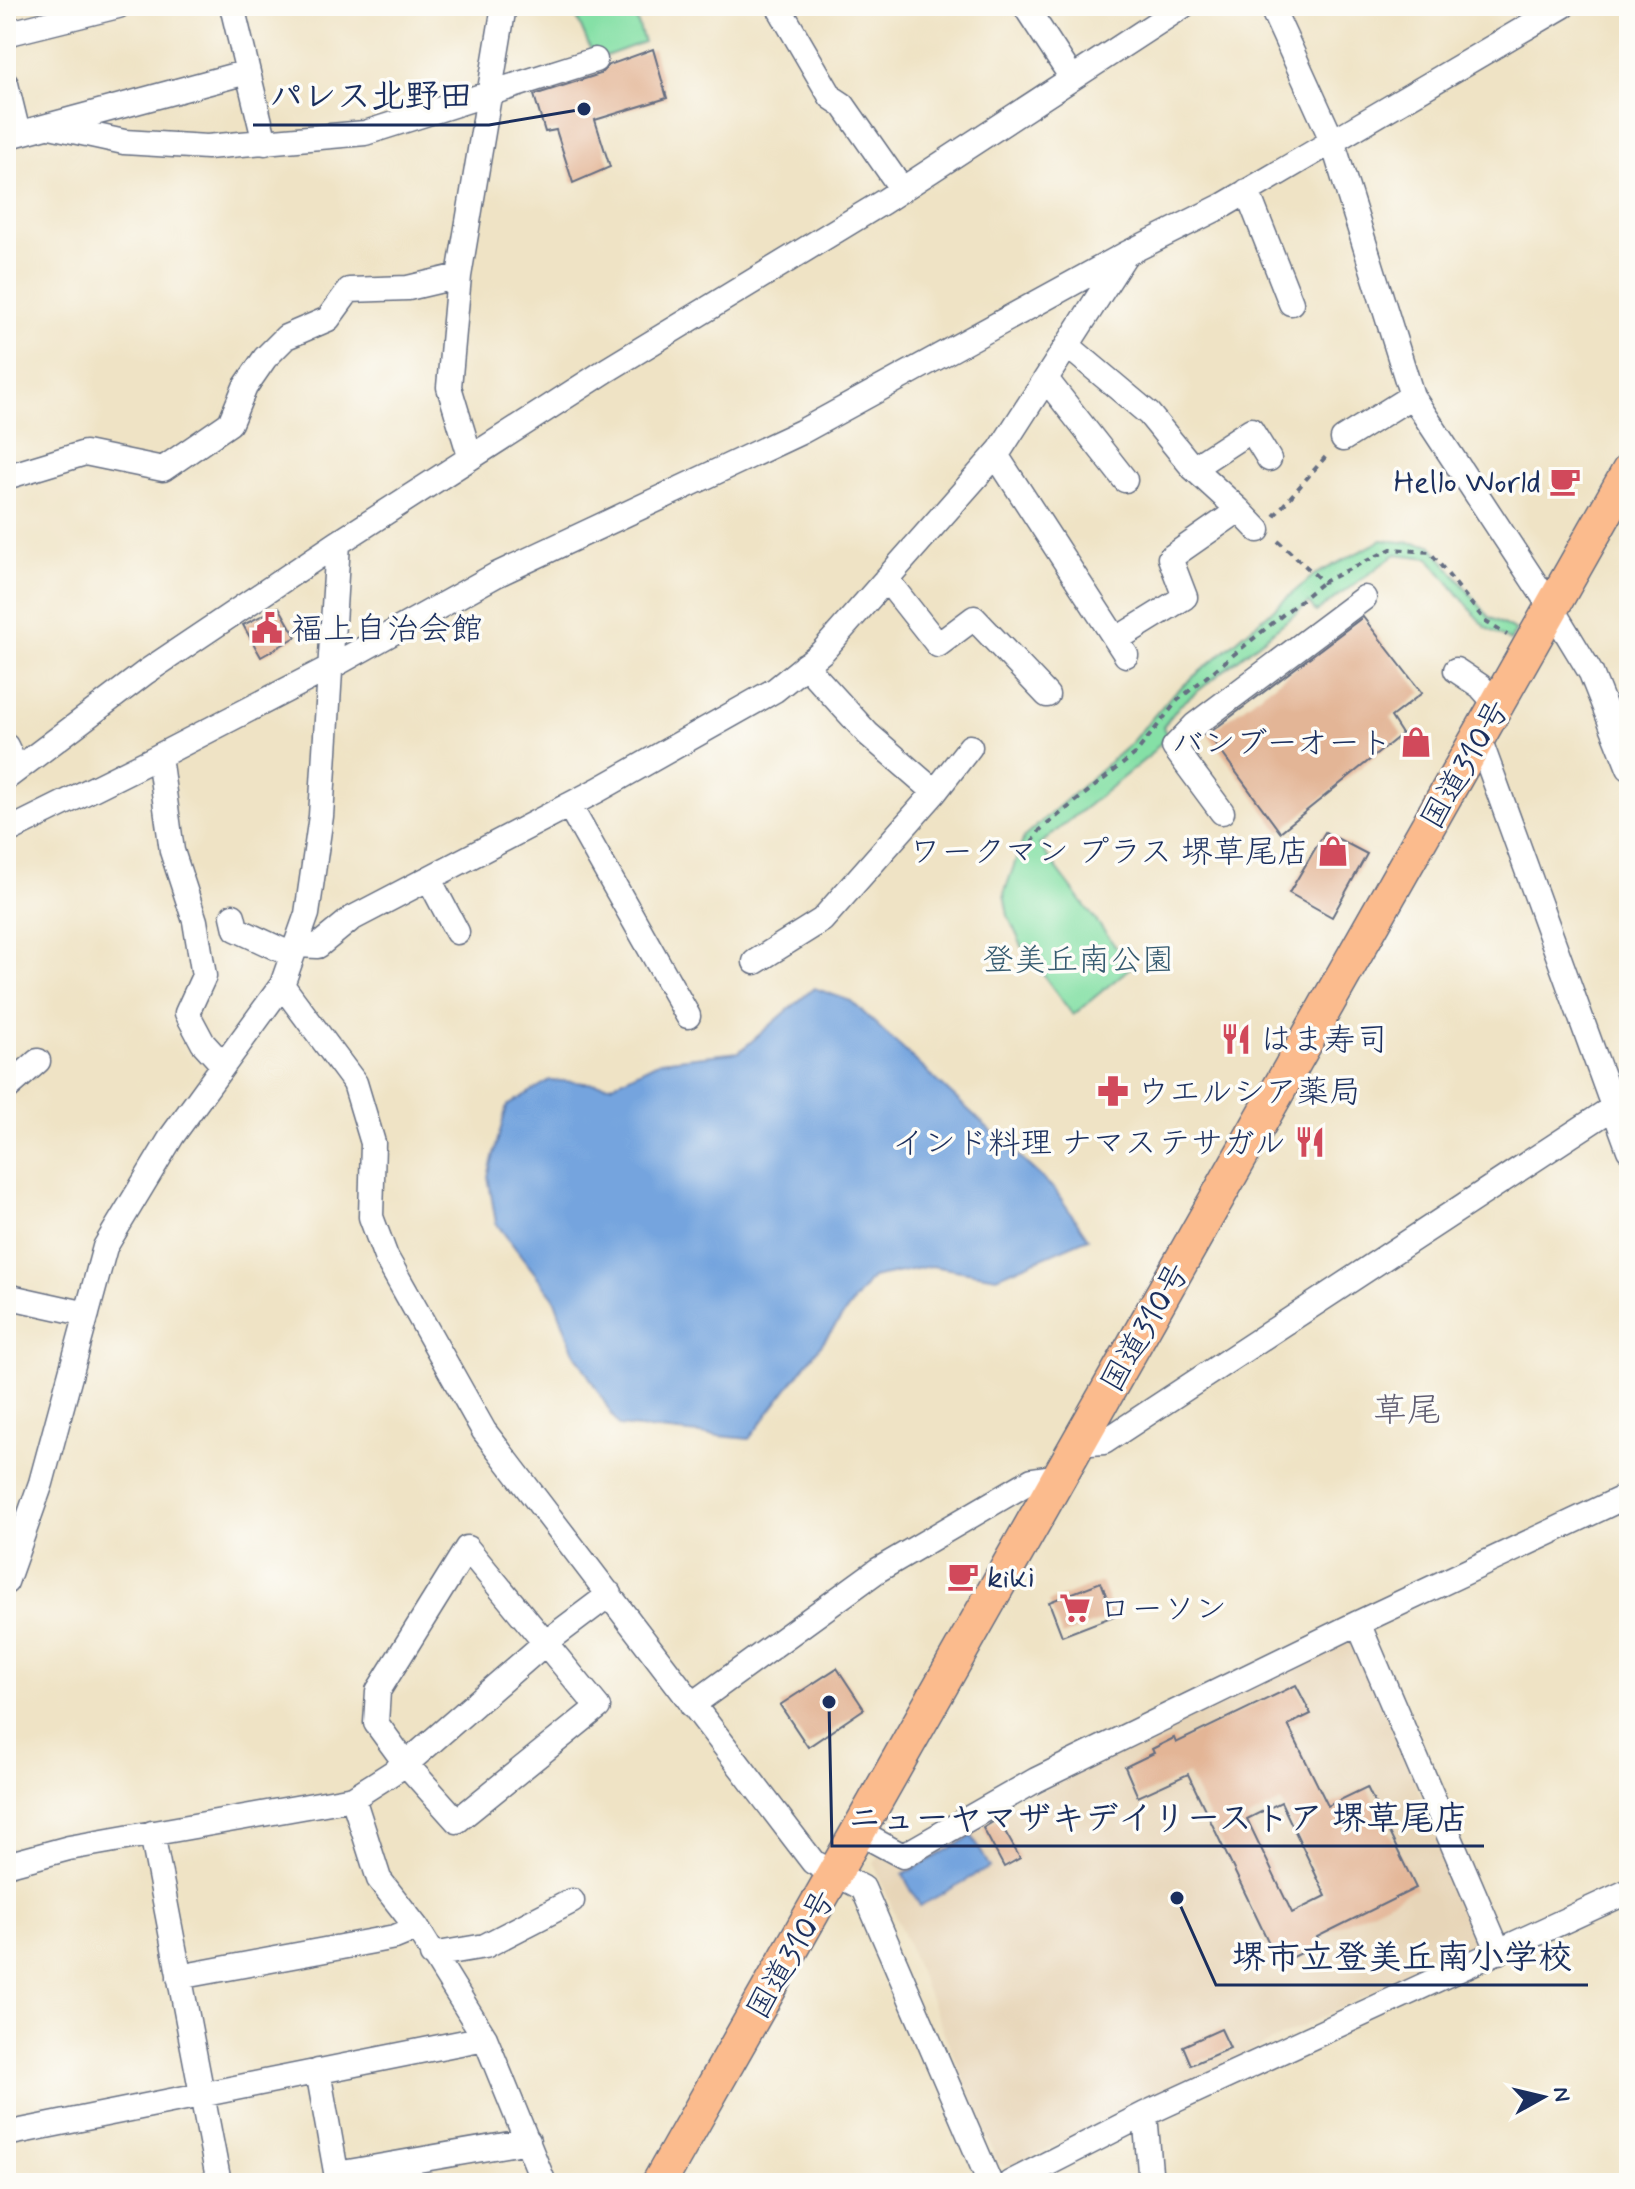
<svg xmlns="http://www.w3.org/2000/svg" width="1635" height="2189" font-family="Mynerve,'Klee One',sans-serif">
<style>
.built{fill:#e7d5b8}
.green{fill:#85e0a6;stroke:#508882;stroke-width:2}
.water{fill:#74a4de;stroke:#486a9e;stroke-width:2}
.building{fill:#e3b596;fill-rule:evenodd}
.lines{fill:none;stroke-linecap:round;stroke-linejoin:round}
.minor-casing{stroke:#656e82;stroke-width:27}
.highway-casing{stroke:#656e82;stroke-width:37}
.path{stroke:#656e82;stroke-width:4;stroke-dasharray:6 6;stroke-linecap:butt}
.minor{stroke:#fff;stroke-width:24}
.highway{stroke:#fbbb8d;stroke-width:34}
.labels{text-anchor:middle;stroke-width:7;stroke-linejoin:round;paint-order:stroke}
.poi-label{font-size:32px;fill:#1b2f5e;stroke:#fdfcf7;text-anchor:start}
.street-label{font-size:32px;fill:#1b2f5e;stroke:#fdfcf7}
.park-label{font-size:32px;fill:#365b70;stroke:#fdfcf7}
.neighbourhood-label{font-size:34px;fill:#615e72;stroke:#fdfcf7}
.leader{fill:none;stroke:#1b2f5e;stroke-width:3}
.callout-dot{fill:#1b2f5e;stroke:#fdfcf7;stroke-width:3}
.callout-label{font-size:34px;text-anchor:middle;font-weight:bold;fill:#1b2f5e;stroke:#fdfcf7;stroke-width:7;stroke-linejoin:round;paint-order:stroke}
</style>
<rect width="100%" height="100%" fill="#fdfcf7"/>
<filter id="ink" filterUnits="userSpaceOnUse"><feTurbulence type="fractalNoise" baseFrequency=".0125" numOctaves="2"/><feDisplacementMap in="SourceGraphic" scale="16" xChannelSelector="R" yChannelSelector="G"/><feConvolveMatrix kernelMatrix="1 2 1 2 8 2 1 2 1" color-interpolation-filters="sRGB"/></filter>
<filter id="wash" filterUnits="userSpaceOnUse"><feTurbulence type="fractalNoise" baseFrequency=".006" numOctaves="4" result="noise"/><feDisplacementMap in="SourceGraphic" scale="32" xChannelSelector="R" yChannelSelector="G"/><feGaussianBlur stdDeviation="1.8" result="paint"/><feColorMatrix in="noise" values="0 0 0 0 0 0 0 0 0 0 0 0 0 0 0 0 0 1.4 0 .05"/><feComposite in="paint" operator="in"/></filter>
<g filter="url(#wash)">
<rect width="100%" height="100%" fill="#efe3c5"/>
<path class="built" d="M1347,1641L1358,1648L1479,1931L1476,1943L1010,2167L998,2163L874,1864L881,1852L902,1864L1106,1757Z"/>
<path class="green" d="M572,6H632L644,42L595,60Z
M1382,540L1431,545L1489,617L1516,631L1510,641L1485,627L1429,558L1396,554L1316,612L1309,603L1179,706L1163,727L1167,736L1148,757L1039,845L1131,967L1073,1015L1022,946L1008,916L1004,894L1024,837L1129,745L1171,696L1314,575Z"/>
<path class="water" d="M814,988L851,1001L1055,1190L1088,1238L997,1277L931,1266L872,1278L749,1439L619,1426L573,1350L554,1298L496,1223L488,1176L507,1106L550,1080L611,1085L660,1061L739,1052Z
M972,1836L990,1867L920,1906L903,1875Z"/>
<g id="blocks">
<path class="building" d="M653,49L667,98L595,120L610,167L573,183L556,130L545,132L534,95L600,74L609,65Z
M279,607L296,637L261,657L243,625Z
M1363,617L1422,693L1391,717L1402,734L1280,832L1208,734Z
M1325,832L1367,854L1332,917L1289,893Z
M1101,1582L1114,1616L1062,1636L1049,1602Z
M837,1668L864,1709L808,1747L780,1705Z
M1296,1685L1311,1714L1288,1725L1328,1806L1367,1787L1416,1888L1317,1937L1320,1944L1279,1964L1188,1774L1138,1797L1125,1767L1154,1753L1152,1749L1174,1738L1176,1743ZM1281,1802L1326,1896L1292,1913L1247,1819Z
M998,1819L1020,1858L1004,1867L983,1828Z
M1221,2029L1230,2048L1191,2065L1183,2046Z"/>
</g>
</g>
<g filter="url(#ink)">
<use href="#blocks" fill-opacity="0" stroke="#656e82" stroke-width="2"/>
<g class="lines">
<defs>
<path id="minor" d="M232,6L265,143
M778,6L831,97L843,105L901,188
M1025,6L1072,78
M1271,6L1332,140L1412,396L1552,609L1591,673L1629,768
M6,34L118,6
M6,84L18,133
M50,126L124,142L207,147L365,133L595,60
M6,137L247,72
M1247,191L1291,303
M1068,346L1149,414L1193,468L1239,510L1170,558L1185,597L1117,639
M1046,379L1125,480
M1343,439L1412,396
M996,455L1126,655
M470,456L449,387L459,276L504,6
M1193,468L1251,430L1269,459
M6,477L85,453L163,469L230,423L245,387L265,358L286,337L328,319L349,290L408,288L459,276
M1239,510L1258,530
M886,579L938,645L974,618L1047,695
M805,665L868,734L935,792
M1456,670L1480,686L1497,705
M1479,738L1629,1150
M6,746L17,769
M6,778L146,672L338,543L607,370L883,202L1183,6
M569,805L688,1016
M1222,812L1174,747L1195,725L1364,598
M6,832L159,756
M430,881L457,932
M233,916L236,929L292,955
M296,945L318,946L351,919L598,790L775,690L822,652L1000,450L1124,257
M755,962L822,920L935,792L970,747
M282,985L355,1083L373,1143L371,1217L386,1257L484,1431L813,1862L863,1888L990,2183
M223,1065L203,1043L187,1013L204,976L195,921L172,851L159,756L329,668L496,575L801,432L1126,254L1224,205L1563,6
M6,1089L38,1061
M6,1296L87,1314
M1077,1444L1104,1442L1629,1097
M467,1548L598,1707L457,1821L406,1764L376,1723L378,1691Z
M6,1582L41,1483L105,1247L172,1136L282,985L307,914L321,816L338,543
M1358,1623L1629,1495
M692,1705L878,1570L1032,1480L1059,1476
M353,1798L379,1879L417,1928L485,2038L544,2183
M152,1833L219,2183
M860,1833L903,1856L1036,1780L1358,1623L1499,1952
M6,1865L69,1848L353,1798L406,1764L545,1643L610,1594
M432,1955L485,1946L572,1901
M179,1977L395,1937L417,1928
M318,2071L338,2183
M1145,2114L1151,2183
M6,2134L485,2038
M337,2174L528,2141
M1010,2183L1145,2114L1629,1891"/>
<path id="highway" d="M659,2183L1629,471"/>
</defs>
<use href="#minor" class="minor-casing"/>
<use href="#highway" class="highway-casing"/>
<path class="path" d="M1274,516L1328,454
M1278,541L1323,582L1391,549L1430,552L1486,622L1507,635
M1032,843L1040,830L1135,754L1178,700L1323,582"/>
<use href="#minor" class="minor"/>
<use href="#highway" class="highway"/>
</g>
</g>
<defs>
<symbol id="cafe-bare" viewBox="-9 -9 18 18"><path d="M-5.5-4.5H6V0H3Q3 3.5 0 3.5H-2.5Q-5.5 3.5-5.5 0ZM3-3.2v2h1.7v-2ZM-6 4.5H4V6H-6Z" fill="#d1495b" stroke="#fdfcf7" stroke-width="2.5" paint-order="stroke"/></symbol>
<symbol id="civic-bare" viewBox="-9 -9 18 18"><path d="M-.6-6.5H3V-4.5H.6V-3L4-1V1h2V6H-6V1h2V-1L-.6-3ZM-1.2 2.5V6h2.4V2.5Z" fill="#d1495b" stroke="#fdfcf7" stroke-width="2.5" paint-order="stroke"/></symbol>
<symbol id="shop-bare" viewBox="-9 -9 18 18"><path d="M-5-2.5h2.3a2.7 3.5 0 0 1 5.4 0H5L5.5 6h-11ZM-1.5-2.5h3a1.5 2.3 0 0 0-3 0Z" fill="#d1495b" stroke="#fdfcf7" stroke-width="2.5" paint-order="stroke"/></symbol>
<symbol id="restaurant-bare" viewBox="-9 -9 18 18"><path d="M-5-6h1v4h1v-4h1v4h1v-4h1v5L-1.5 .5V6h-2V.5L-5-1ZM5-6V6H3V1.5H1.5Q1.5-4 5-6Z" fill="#d1495b" stroke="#fdfcf7" stroke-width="2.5" paint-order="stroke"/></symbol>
<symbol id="pharmacy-bare" viewBox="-9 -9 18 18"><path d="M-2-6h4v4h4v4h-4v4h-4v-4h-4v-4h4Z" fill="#d1495b" stroke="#fdfcf7" stroke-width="2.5" paint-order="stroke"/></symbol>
<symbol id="supermarket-bare" viewBox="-9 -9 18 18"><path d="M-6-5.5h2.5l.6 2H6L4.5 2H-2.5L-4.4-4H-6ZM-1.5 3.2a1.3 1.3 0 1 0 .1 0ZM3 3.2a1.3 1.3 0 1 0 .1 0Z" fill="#d1495b" stroke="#fdfcf7" stroke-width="2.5" paint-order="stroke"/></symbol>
</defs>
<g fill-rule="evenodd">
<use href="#cafe-bare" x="1543" y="459" width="44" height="44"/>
<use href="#civic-bare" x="245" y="606" width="44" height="44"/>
<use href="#shop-bare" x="1394" y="720" width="44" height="44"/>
<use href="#shop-bare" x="1311" y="829" width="44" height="44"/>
<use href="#restaurant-bare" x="1214" y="1017" width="44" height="44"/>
<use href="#pharmacy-bare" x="1091" y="1069" width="44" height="44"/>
<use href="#restaurant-bare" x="1288" y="1120" width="44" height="44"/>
<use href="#cafe-bare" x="941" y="1554" width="44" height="44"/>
<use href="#supermarket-bare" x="1053" y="1586" width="44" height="44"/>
</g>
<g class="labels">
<g class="poi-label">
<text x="1541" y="492" text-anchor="end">Hello World</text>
<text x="291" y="639">福上自治会館</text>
<text x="1392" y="753" text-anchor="end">バンブーオート</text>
<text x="1309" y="862" text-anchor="end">ワークマン プラス 堺草尾店</text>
<text x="1260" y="1050">はま寿司</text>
<text x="1137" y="1102">ウエルシア薬局</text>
<text x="1286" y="1153" text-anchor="end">インド料理 ナマステサガル</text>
<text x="987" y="1587">kiki</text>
<text x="1099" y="1619">ローソン</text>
</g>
<g class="street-label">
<text transform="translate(1464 764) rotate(-60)" y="11">国道310号</text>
<text transform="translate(1144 1327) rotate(-60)" y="11">国道310号</text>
<text transform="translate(790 1954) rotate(-60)" y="11">国道310号</text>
</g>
<g class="park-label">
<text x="1078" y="970">登美丘南公園</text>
</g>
<g class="neighbourhood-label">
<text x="1407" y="1421">草尾</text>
</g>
</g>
<path class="leader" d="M584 109L489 125H253M829 1702L832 1846H1484M1177 1898L1216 1985H1588"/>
<g class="callout-dot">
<circle cx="584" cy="109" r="8"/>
<circle cx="829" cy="1702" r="8"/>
<circle cx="1177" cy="1898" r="8"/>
</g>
<g class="callout-label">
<text x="371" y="107">パレス北野田</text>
<text x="1158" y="1829">ニューヤマザキデイリーストア 堺草尾店</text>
<text x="1402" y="1968">堺市立登美丘南小学校</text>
</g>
<rect width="1635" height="2189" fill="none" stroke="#fdfcf7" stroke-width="32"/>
<g transform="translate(1543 2097) rotate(82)" stroke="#fdfcf7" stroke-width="6" paint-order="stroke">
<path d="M0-6L14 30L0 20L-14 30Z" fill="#1b2f5e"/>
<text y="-12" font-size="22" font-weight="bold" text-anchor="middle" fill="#1b2f5e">N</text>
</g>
</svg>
